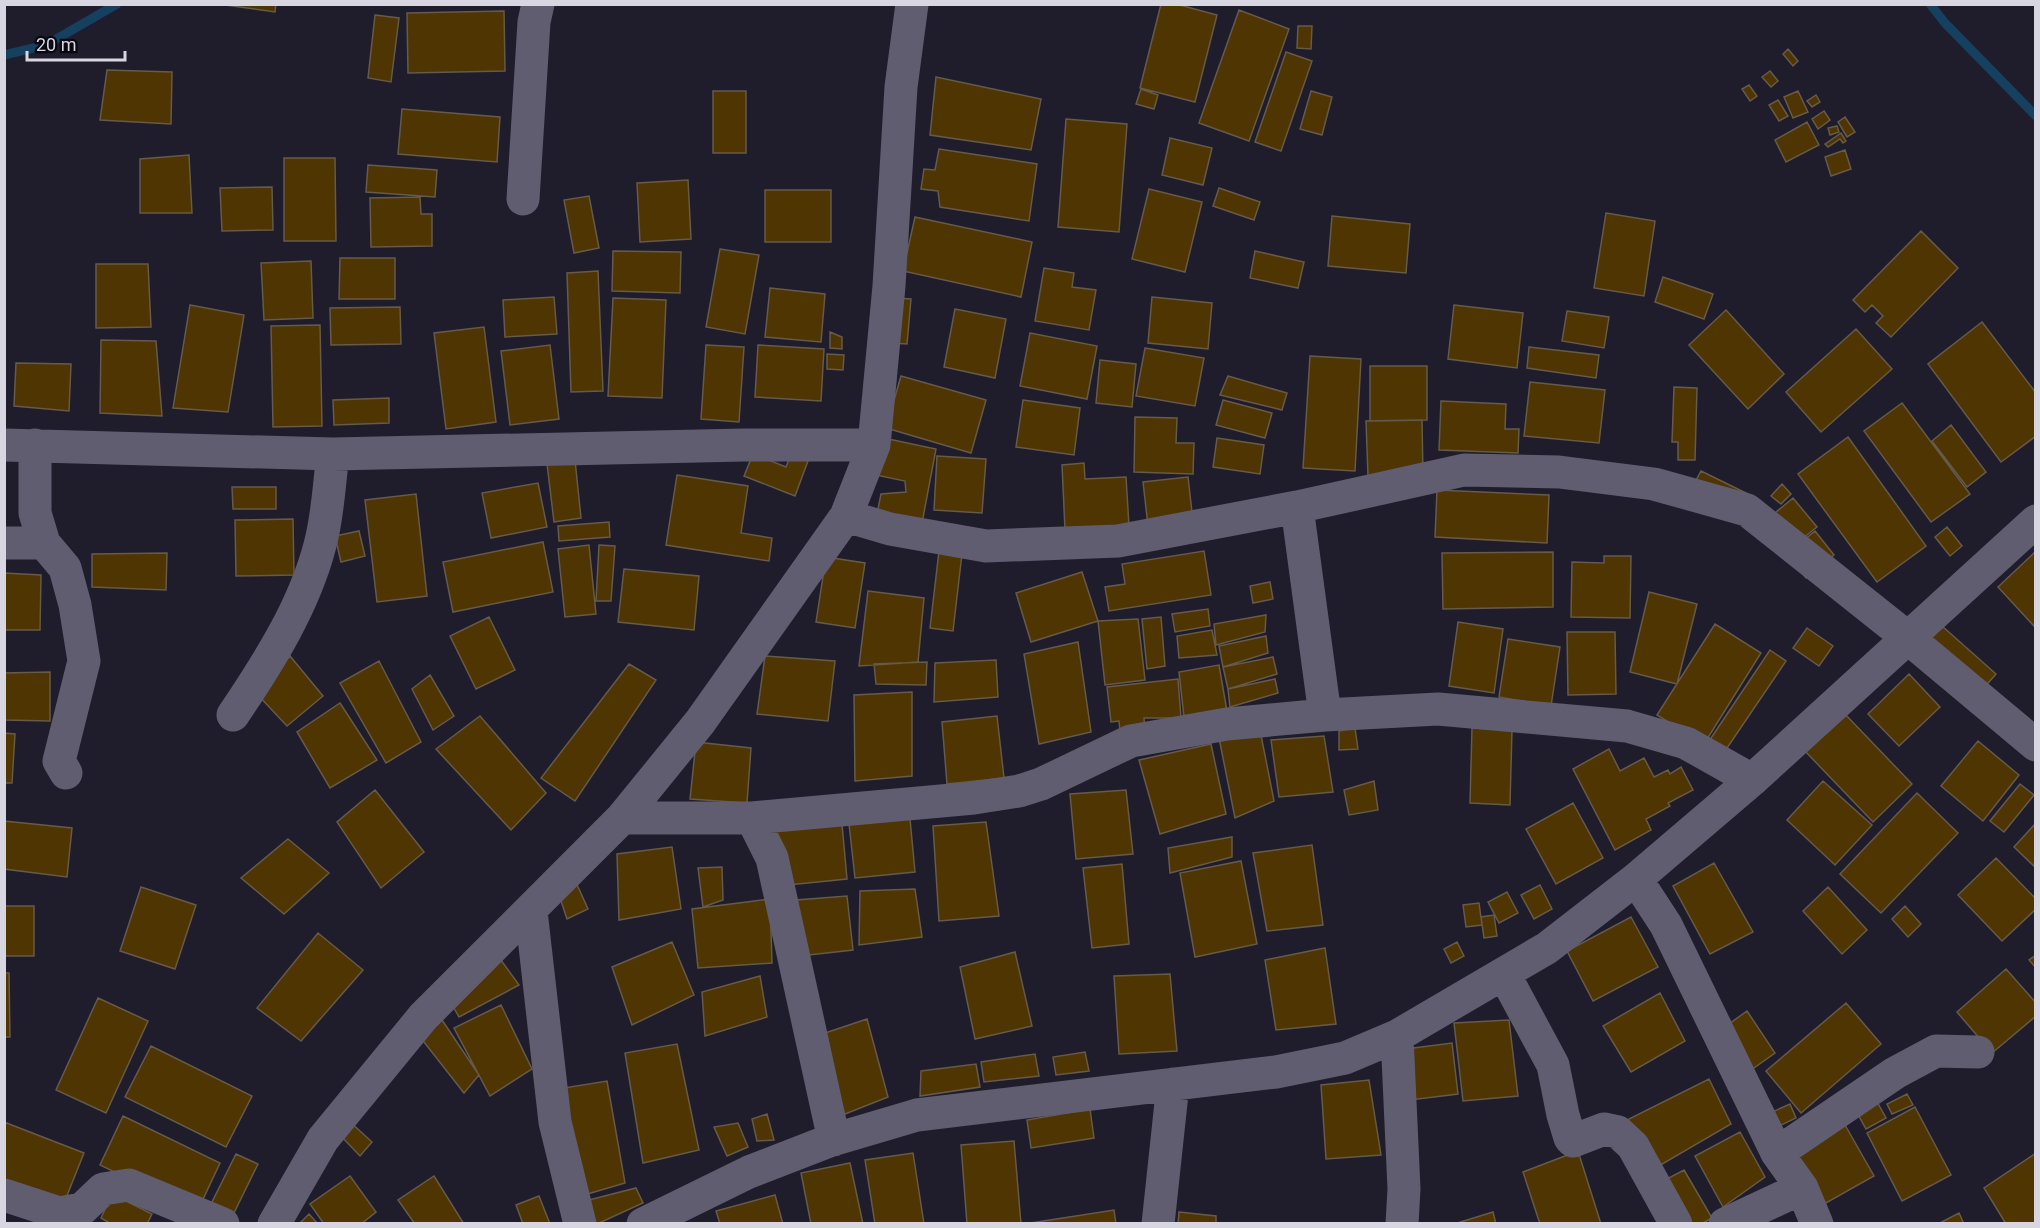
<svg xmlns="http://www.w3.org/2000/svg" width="2040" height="1228" font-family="Roboto,sans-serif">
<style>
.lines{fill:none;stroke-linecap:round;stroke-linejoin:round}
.stream{stroke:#154060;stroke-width:9}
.building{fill:#4f3501;stroke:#665a49;stroke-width:1.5}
.minor{stroke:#605d70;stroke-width:33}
</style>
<rect width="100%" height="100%" fill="#1f1c2c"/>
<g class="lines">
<path class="stream" d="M1930,4L1945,23L2036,116
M4,55L46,45L117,4"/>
</g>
<path class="building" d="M218,4H276L275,12Z
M1161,4H1176L1217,15L1195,102L1140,88Z
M1239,10L1289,29L1249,141L1199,123Z
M504,11L505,71L408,73L407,13Z
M375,15L399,18L391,82L368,78Z
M1298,26H1312L1311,49L1297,48Z
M1788,49L1798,61L1793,66L1783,54Z
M1286,52L1312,61L1281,151L1255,142Z
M107,70L172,72L171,124L100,120Z
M1770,71L1778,81L1771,87L1762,77Z
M936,77L1041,99L1031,150L930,135Z
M1749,85L1757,96L1750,101L1742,89Z
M1141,89L1158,95L1154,109L1136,104Z
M713,91H746V153H713Z
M1311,91L1332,97L1322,135L1300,129Z
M1798,91L1808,112L1793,118L1784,97Z
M1816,95L1820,102L1812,107L1807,101Z
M1778,100L1788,116L1779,121L1769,105Z
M402,109L500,117L497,162L398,154Z
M1824,111L1830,120L1818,129L1812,119Z
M1845,117L1855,132L1847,137L1838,122Z
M1066,119L1127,124L1119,232L1058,227Z
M1807,122L1819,145L1786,162L1775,140Z
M1837,126L1839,132L1830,135L1828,128Z
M1841,133L1846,141L1843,143L1840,139L1828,147L1825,144Z
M1170,138L1212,148L1203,185L1162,175Z
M939,149L1037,164L1029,221L940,207L938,191L921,189L924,169L935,170Z
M1845,150L1851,169L1831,176L1825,157Z
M189,155L192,213H140V159Z
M284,158H335L336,241H284Z
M368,165L437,170L435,197L366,192Z
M688,180L691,239L640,242L637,183Z
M272,187L273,230L222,231L220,188Z
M1219,188L1260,202L1254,220L1213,206Z
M1149,189L1202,202L1185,272L1132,259Z
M765,190H831V242H765Z
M589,196L599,248L574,253L564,200Z
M420,197L421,214H432V246L371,247L370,198Z
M1606,213L1655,221L1644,296L1594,288Z
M1332,216L1410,224L1406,273L1328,266Z
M915,217L1032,242L1021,297L903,271Z
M1921,231L1958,268L1891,337L1876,323L1883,316L1872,305L1865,312L1853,300Z
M720,249L759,255L745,334L706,327Z
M613,251L681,252L680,293L612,291Z
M1255,251L1304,262L1298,288L1250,278Z
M340,258H395V299H339Z
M311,261L313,318L264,320L261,263Z
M96,264H148L151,327L96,328Z
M1044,268L1074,273L1072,287L1096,290L1089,330L1035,321Z
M598,271L603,391L571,392L567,273Z
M1663,277L1713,294L1704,319L1655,302Z
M770,288L825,294L821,342L765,337Z
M554,297L557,334L505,337L503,300Z
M1152,297L1212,303L1208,349L1148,343Z
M613,298L666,300L662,398L608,396Z
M895,298L911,299L907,344L891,343Z
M190,305L244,315L228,412L173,408Z
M1454,305L1523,313L1517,368L1448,359Z
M400,307L401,344L331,345L330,308Z
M955,309L1006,319L995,378L944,367Z
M1726,310L1784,374L1748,409L1689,345Z
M1567,311L1609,317L1604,348L1562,341Z
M1982,322L2036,393V436L2001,462L1928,364Z
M320,325L322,426L273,427L271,326Z
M484,327L496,422L446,429L434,333Z
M1856,329L1892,369L1821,432L1786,392Z
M830,332L842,337V349L830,348Z
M1030,333L1097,346L1087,399L1020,386Z
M101,340L156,341L162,416L100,413Z
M550,345L559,419L510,425L501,351Z
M706,345L744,347L739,422L701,419Z
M758,345L824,349L821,401L755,397Z
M1529,347L1599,355L1596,378L1527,368Z
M1145,348L1204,358L1195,406L1136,396Z
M827,354L844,355L843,370L827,369Z
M1310,356L1361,359L1355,471L1303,468Z
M1100,360L1136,364L1132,407L1096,403Z
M16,363L71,364L69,411L14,406Z
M1370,366H1427V420L1370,421Z
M901,376L986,400L971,453L886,428Z
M1228,376L1287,393L1282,410L1220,395Z
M1530,382L1605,390L1599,443L1524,436Z
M1674,387L1697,388L1695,460H1678V442H1672Z
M389,398V423L334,425L333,400Z
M1023,400L1080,408L1074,455L1016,447Z
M1223,400L1272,413L1265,438L1216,425Z
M1441,401L1506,404L1505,429H1519L1518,453L1439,450Z
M1902,403L1970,494L1931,522L1864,431Z
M1135,417L1177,418L1176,443H1194L1193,474L1134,472Z
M1422,420L1423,475L1368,476L1366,421Z
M1951,425L1986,472L1967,487L1932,441Z
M879,437L936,449L922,523L877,514L881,494L906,492L905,481L871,474Z
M1848,437L1926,546L1877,582L1798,474Z
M1217,438L1264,445L1260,474L1213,467Z
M753,454L786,467L791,454L808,461L795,496L744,476Z
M937,456L986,459L982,513L934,510Z
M575,460L581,518L554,522L547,464Z
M1084,463L1085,479L1126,477L1129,526L1065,530L1062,465Z
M1701,471L1748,494L1693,486Z
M677,475L748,486L741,533L772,538L769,561L666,545Z
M1188,477L1193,521L1148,526L1143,482Z
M538,483L547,527L491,538L482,493Z
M1782,484L1791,494L1781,504L1771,496Z
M232,487H276V509H233Z
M1437,490L1549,495L1547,543L1435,537Z
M416,494L427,596L377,602L365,500Z
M1793,498L1817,527L1787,551L1764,522Z
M293,519L294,575L236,576L235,520Z
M609,522L610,537L559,541L558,526Z
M1947,527L1962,546L1950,556L1935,537Z
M359,531L365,556L341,562L335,536Z
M1815,531L1834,555L1806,578L1787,554Z
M543,542L553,592L453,612L443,562Z
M589,545L596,614L565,617L558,549Z
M599,545L615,546L611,601H596Z
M939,551L962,554L953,631L930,628Z
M1204,551L1211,595L1109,611L1105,587L1125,584L1122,564Z
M1553,552V607L1443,609L1442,553Z
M2035,552L2036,625L2034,626L1998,587Z
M167,553L166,590L92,587V554Z
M1604,556H1631L1630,618L1571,617L1572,562L1604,563Z
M826,557L865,563L855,628L816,622Z
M624,569L699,576L694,630L618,622Z
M1082,572L1098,621L1031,642L1016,593Z
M4,573L41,575L40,630H4Z
M1270,582L1273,599L1253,603L1250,586Z
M868,591L924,598L918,662L859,666Z
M1649,592L1697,604L1677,684L1630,672Z
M1208,609L1210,626L1175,632L1172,614Z
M1266,615L1265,632L1216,645L1214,624Z
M489,617L515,670L476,689L450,636Z
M1161,617L1165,666L1147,669L1142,619Z
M1138,619L1145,680L1105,685L1098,621Z
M1458,622L1503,629L1494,693L1449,686Z
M1715,624L1761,653L1704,744L1657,715Z
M1942,626L1996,674L1974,699L1920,651Z
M1807,628L1833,646L1819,666L1793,648Z
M1212,630L1217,655L1179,658L1177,636Z
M1567,632H1615L1616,694L1568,695Z
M1266,636L1268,653L1223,667L1219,646Z
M1508,639L1560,647L1551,706L1499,697Z
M1078,642L1091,732L1039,744L1024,654Z
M1770,650L1786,661L1725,751L1709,741Z
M290,656L323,696L287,726L256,693Z
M765,656L835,661L828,721L757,714Z
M1273,657L1277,674L1228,689L1223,667Z
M996,660L998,697L934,702L935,663Z
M379,661L421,742L386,763L340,683Z
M927,662L926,685L876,684L874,664Z
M629,664L656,680L575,801L541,778Z
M1219,665L1228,717L1185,726L1179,672Z
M50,672V721L4,720V673Z
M1909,674L1940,707L1899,746L1868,714Z
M430,675L454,716L433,730L412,689Z
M1178,679L1181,718H1144L1145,735L1121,740L1119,721L1111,722L1107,687Z
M1275,679L1278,693L1230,707L1228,689Z
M912,692V776L855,781L854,695Z
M340,703L377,760L330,788L297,732Z
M1843,712L1912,784L1873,822L1804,750Z
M480,716L546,793L511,830L436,749Z
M997,716L1004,778L947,784L942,722Z
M1355,728L1358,749L1339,750V731Z
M1472,728L1512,730L1510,805L1470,803Z
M1260,730L1274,801L1235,818L1219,738Z
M4,733L15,734L12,783H4Z
M1324,736L1333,792L1279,797L1271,740Z
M1978,741L2019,775L1983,821L1941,786Z
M696,742L751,748L747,803L690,799Z
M1211,744L1226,814L1160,834L1139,760Z
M1609,749L1620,771L1644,758L1654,777L1668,770L1670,774L1681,767L1693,790L1668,803L1670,806L1646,819L1651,830L1615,850L1573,769Z
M1374,781L1378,810L1349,815L1344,790Z
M1823,781L1872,825L1835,865L1787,820Z
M2020,784L2034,795L2004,832L1990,821Z
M375,790L424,852L381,888L337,822Z
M1126,790L1133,854L1076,859L1070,794Z
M1917,793L1958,833L1881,913L1840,874Z
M1573,803L1603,858L1556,884L1526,829Z
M910,819L915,872L855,878L849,824Z
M4,821L72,828L67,877L4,869Z
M986,822L999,916L939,921L933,826Z
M2036,823V868L2014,847Z
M842,824L847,879L778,886L767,825Z
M1232,837V857L1170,873L1168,848Z
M288,839L329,873L284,914L241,878Z
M1312,845L1323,925L1267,931L1253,853Z
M672,847L681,909L619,920L617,854Z
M1996,858L2036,899V909L2002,941L1958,895Z
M1241,861L1257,944L1195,957L1180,873Z
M1714,863L1753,932L1710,954L1673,886Z
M1122,864L1129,944L1092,948L1083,868Z
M722,867L723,900L703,907L698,868Z
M574,878L588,909L567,919L558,892Z
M1540,885L1552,909L1534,919L1521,895Z
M141,887L196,905L175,969L120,951Z
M1828,887L1867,930L1842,954L1803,911Z
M915,889L922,937L859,945L860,891Z
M1507,892L1518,913L1499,923L1488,902Z
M847,896L853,950L800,956L796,900Z
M770,899L772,963L698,968L692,909Z
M1479,903L1482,925L1466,927L1463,905Z
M4,906H34V956H4Z
M1905,906L1921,924L1908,937L1892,919Z
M1494,915L1497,936L1484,938L1481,917Z
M1631,917L1658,967L1593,1001L1567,951Z
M318,933L363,970L301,1041L257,1008Z
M672,942L694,995L632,1025L612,967Z
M1457,942L1464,956L1451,963L1444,949Z
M1325,948L1336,1024L1276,1030L1265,960Z
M1015,952L1032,1026L975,1039L960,967Z
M2036,955V968L2029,960Z
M498,956L519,985L459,1017L450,1001Z
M2006,969L2036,1003V1016L1992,1053L1957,1012Z
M4,973H9L10,1037H4Z
M1170,974L1177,1051L1119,1054L1114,976Z
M760,976L767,1017L705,1036L702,992Z
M1660,993L1685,1041L1631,1072L1603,1026Z
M98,998L148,1021L106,1113L56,1090Z
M1846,1003L1881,1044L1801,1113L1766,1071Z
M501,1005L532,1069L490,1096L454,1028Z
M1747,1011L1775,1053L1751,1070L1722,1029Z
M867,1019L888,1097L835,1118L816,1036Z
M442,1020L479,1075L464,1093L420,1037Z
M1509,1020L1518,1096L1463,1101L1454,1023Z
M1452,1043L1458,1094L1410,1100L1406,1049Z
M677,1044L699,1150L643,1163L625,1053Z
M151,1046L252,1096L226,1147L125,1097Z
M1085,1052L1089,1071L1056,1075L1053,1057Z
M1035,1054L1039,1076L984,1082L981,1062Z
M976,1064L980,1087L920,1096L921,1071Z
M1709,1079L1731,1124L1652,1170L1621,1123Z
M1369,1080L1381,1155L1326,1159L1321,1085Z
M607,1081L625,1183L574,1198L551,1090Z
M1907,1094L1913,1105L1892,1114L1887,1104Z
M1875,1098L1886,1118L1866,1129L1855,1109Z
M1790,1104L1796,1118L1777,1127L1770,1113Z
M1915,1107L1951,1175L1902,1201L1867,1133Z
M1090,1109L1094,1138L1031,1148L1027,1120Z
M767,1114L774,1140L757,1141L752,1119Z
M123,1116L220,1163L197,1212L100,1165Z
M349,1121L372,1142L360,1156L338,1133Z
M4,1122L84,1153L64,1203L4,1179Z
M738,1123L748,1147L727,1156L714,1127Z
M1845,1125L1874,1176L1817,1208L1789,1157Z
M1740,1132L1765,1177L1723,1207L1695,1156Z
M1014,1141L1021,1224H967L961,1145Z
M1578,1151L1601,1224H1540L1523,1172Z
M913,1153L924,1224H875L865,1160Z
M2036,1153V1224H2006L1984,1188Z
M236,1154L258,1164L232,1217L210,1206Z
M850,1163L863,1224H811L801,1173Z
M1684,1170L1712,1218L1701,1224H1683L1661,1182Z
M350,1176L376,1212L361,1224H324L310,1204Z
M434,1176L464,1224H415L398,1200Z
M636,1188L643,1203L597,1224H587L581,1202Z
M112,1194L152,1214L147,1224H111L101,1218Z
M775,1195L783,1224H720L716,1211Z
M539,1196L550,1224H523L516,1205Z
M1114,1210L1116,1224H1031V1223Z
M1179,1212L1216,1216V1224H1178Z
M1493,1212L1496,1224H1454Z
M1959,1213L1964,1224H1938Z
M309,1214L318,1224H299Z"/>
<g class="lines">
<path class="minor" d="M523,199L534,22L538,4
M4,445L333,454L744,445H874
M35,445V513L44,543L65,568L75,605L84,661L59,761L66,773
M1297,507L1325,715
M846,516L890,529L986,546L1118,541L1297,507L1464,470L1559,472L1654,484L1747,510L1908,638L2036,745
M4,543H44
M233,715C268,663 304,607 320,545C328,516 329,484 333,454
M622,818H752L974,798L1019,791L1041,784L1131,741L1227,724L1325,715L1438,709L1627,726L1686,743L1752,780
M752,818L772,858L834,1140
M1636,879L1666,925L1777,1153L1802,1188L1817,1224
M531,911L555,1122L580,1224
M1504,974L1553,1065L1563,1115L1570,1138L1573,1141L1604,1129L1618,1132L1633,1146L1676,1224
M1397,1036L1404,1189L1402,1224
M1777,1153L1895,1073L1936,1051L1978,1052
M4,1195L59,1213L82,1209L103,1189L129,1185L223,1224
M274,1224L323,1139L423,1017L622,818L700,722L846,516L874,445L889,286L901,87L912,4
M643,1224L749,1172L829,1141L917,1115L1276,1072L1345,1058L1397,1036L1547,948L1636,879L1752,780L2036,521
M1158,1224L1173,1084
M1725,1224L1802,1188"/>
</g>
<rect width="2040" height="1228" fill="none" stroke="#d7d6e1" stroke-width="12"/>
<path d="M27 51v9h98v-9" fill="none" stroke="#d7d6e1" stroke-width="3"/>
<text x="36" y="51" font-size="18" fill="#d7d6e1" stroke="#09080f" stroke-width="4.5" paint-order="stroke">20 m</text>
</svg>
